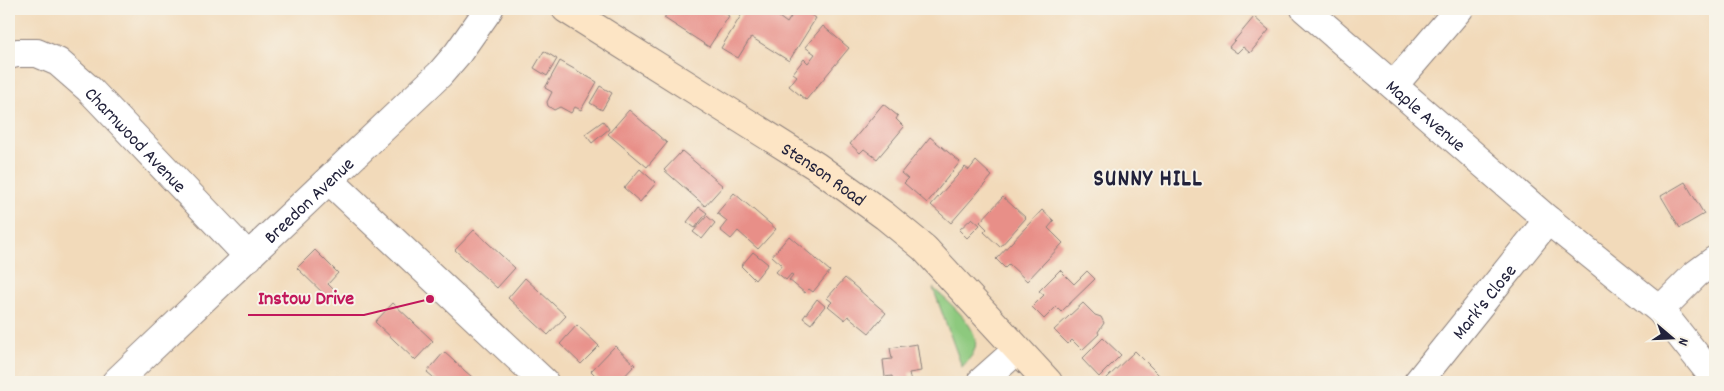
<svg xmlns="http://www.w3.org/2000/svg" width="1724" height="391" font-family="Dekko,sans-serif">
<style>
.green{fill:#8dc97e;stroke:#58765c}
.building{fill:#e88f88}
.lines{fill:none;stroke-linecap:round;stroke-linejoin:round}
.street-casing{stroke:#8a7e7a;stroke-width:30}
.secondary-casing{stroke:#8a7e7a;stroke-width:30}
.street{stroke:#fff;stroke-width:28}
.secondary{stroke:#fde5c5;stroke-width:28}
.labels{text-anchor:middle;stroke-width:4;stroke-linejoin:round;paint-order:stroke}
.street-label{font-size:19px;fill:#22223b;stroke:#f7f3e8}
.district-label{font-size:24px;font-weight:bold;letter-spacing:1px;fill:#22223b;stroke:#f7f3e8}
.leader{fill:none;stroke:#c2185b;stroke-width:2}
.callout-dot{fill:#c2185b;stroke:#f7f3e8;stroke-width:2}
.callout-label{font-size:20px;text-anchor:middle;font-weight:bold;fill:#c2185b;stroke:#f7f3e8;stroke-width:4;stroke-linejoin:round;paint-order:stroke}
</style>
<rect width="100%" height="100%" fill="#f7f3e8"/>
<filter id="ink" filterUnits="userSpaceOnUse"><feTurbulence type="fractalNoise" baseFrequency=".02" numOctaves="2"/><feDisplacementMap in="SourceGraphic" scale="10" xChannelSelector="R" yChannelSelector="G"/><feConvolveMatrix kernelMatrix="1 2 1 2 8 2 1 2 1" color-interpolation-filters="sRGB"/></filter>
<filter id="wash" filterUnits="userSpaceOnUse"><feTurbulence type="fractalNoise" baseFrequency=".0096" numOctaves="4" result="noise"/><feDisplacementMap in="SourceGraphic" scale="20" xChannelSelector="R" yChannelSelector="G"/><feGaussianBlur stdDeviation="1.12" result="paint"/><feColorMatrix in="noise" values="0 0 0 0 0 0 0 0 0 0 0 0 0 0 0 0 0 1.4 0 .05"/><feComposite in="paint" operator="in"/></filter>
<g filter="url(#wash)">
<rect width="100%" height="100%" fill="#f2daba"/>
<path class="green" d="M933,288C947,301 984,330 974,351C972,357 966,362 962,367Z"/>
<g id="blocks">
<path class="building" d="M670,9H721L720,10L729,16L709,47L664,18Z
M745,9H776L781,12L779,17L787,23L796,9H801L816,18L789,61L751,37L738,58L721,48Z
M1254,17L1269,30L1250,53L1243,47L1237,53L1229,47Z
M823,26L849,48L806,100L789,86L797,76L793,73L804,59L808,63L815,54L805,47Z
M544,51L557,59L547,76L534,68Z
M560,61L597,82L581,110L575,107L571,113L560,107L554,110L548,106L547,102L552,92L545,88Z
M600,86L612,93L602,110L590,103Z
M883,104L898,116L896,119L904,127L877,159L864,149L860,153L850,144Z
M629,110L667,143L647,167L608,134Z
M603,121L609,129L592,143L585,134Z
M930,137L960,162L927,203L904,183L908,179L901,173Z
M682,151L723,186L705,206L664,170Z
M976,161L992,176L951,223L931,205L965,167L969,170Z
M640,169L656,183L640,202L624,188Z
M1685,182L1704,214L1680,228L1661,196Z
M734,193L776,229L758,249L738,231L731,239L720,230L727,221L717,213Z
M1003,197L1026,218L1000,247L984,232L987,229L980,222Z
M699,207L707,213L695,228L687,222Z
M1042,210L1054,221L1048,228L1063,243L1027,281L1009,264L1005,268L996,259Z
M707,216L715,223L702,239L693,232Z
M972,218L980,225L967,238L959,230Z
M474,230L515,268L497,288L455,250Z
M789,236L830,271L813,292L809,289L805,293L789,280L793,275L791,274L786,280L776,272L782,265L772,256Z
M315,250L338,273L328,284L335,291L328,298L297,268Z
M753,252L768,264L755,280L741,266Z
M1060,270L1074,284L1087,271L1095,279L1061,312L1056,307L1044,319L1032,307L1044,295L1039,291Z
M525,278L566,316L548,335L508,298Z
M845,278L886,313L869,333L848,316L845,320L828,306L832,302L827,298Z
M817,299L825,306L811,324L803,318Z
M393,303L433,341L415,360L375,322Z
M1083,303L1095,315L1101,317L1104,323L1098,332L1099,334L1082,350L1072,340L1068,344L1054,330Z
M577,325L599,346L581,364L560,344Z
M1103,338L1121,355L1099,377L1082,359Z
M917,344L921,371L909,373L911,382H893L892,376L885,377L883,360L892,359L890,348Z
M615,346L635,365L619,382H602L591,371Z
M1135,351L1161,377L1156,382H1110L1106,379Z
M444,352L465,371L478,382H439L427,372Z"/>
</g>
</g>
<g filter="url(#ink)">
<use href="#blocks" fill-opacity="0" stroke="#8a7e7a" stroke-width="1"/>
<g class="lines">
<defs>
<g id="street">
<path id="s1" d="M1305,9L1548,220L1660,310L1715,379"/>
<path id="s2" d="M9,55L17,53H37L58,62L89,89L249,257"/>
<path d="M1394,85L1459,9"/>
<path d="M329,180L544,382"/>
<path d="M1660,310L1696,274L1715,260"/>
<path id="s3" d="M116,382L440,74L458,53L489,9"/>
<path d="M981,382L1017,350"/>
<path id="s4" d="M1418,382L1548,220"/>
</g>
<g id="secondary">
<path id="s5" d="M566,9L816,166L885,216L924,248L1048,382"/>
</g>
</defs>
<use href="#street" class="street-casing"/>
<use href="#secondary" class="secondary-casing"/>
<use href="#street" class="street"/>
<use href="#secondary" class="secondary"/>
</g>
</g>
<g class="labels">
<g class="street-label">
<text dy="7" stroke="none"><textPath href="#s1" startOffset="161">Maple Avenue</textPath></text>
<text dy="7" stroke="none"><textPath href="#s2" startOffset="161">Charnwood Avenue</textPath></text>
<text dy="7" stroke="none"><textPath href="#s5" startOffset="306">Stenson Road</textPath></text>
<text dy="7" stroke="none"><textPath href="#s3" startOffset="265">Breedon Avenue</textPath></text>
<text dy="7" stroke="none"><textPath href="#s4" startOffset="104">Mark's Close</textPath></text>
</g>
<g class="district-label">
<text x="1148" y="185">SUNNY HILL</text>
</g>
</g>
<path class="leader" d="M430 299L364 315H248"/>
<circle class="callout-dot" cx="430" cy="299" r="5"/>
<g class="callout-label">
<text x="306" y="304">Instow Drive</text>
</g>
<rect width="1724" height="391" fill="none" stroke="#f7f3e8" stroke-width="30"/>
<g transform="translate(1672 338) rotate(109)" stroke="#f7f3e8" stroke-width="4" paint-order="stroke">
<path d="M0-4L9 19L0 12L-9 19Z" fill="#22223b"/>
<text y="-8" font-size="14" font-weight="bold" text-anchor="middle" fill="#22223b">N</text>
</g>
</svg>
